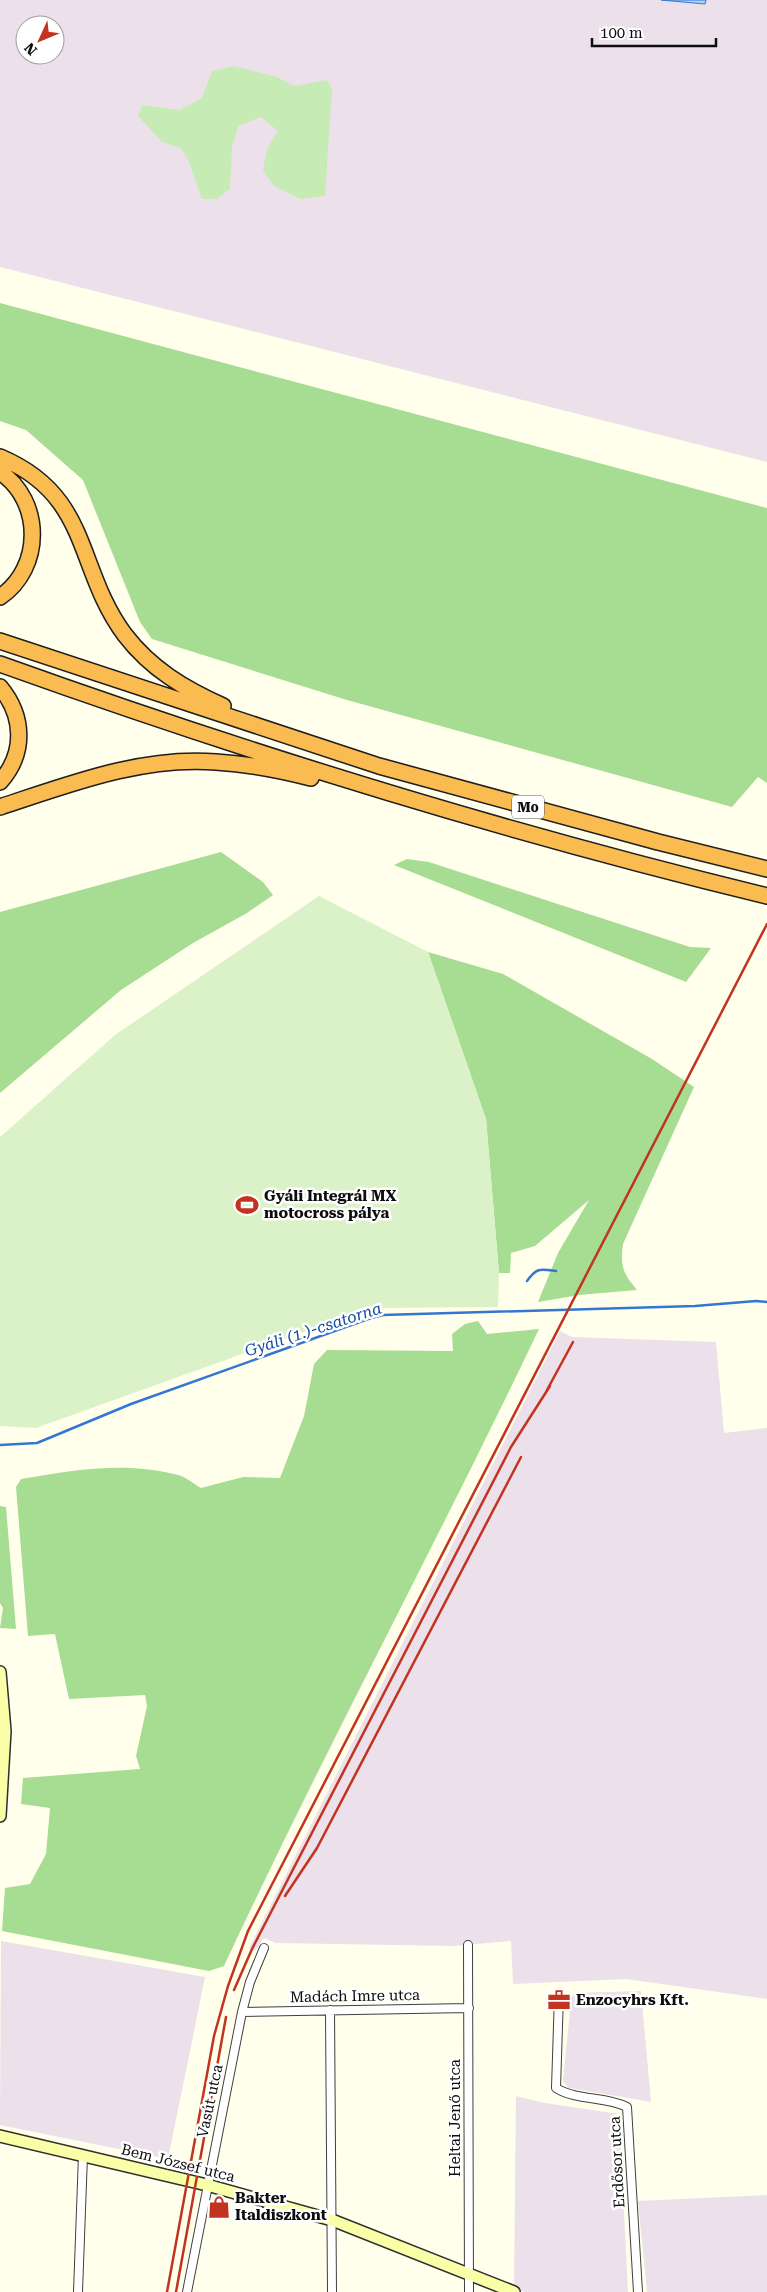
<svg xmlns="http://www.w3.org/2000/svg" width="767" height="2292" font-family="'Roboto Serif',serif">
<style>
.industrial{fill:#ece0eb;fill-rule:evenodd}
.green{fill:#c7ebb5}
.forest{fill:#a7dc93}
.pitch{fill:#dbf1c7}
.water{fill:#afd0f8;stroke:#3377d2}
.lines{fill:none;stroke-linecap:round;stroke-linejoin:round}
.stream{stroke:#3377d2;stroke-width:2.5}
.street-casing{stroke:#404040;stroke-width:10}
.secondary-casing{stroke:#2f2f2f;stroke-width:14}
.highway-casing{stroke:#1e1e1e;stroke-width:18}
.street{stroke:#fff;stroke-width:8}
.secondary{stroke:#f9ffa7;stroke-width:11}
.highway{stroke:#fabb50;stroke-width:15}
.rail{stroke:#c23420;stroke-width:2.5}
.labels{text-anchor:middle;stroke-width:5;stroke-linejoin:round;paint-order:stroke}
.shield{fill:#fff;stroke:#565656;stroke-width:1}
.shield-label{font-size:14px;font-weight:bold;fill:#0d0d0d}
.poi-label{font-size:15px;font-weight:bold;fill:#0d0d0d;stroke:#fff;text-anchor:start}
.street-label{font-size:15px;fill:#0d0d0d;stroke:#fff}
.water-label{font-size:16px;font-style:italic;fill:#114aa3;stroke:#fff}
</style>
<rect width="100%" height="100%" fill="#ffffec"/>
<path class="industrial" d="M0,0H767V462L0,267ZM25,25H55V55H25Z
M560,1331L572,1337L716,1342L724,1433L767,1428V1999L626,1979L513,1984L511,1941L455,1946L276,1943L264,1938L255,1951L249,1948Z
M1,1941L205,1977L168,2159L0,2125Z
M641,1991L651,2102L569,2088L563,2081L571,2000L574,1993Z
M516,2096L545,2103L619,2114L628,2292H525L514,2288Z
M767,2195V2292H647L638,2201Z"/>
<path class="green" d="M234,66L277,77L294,86L327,80L332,89L325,196L300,199L274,186L263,170L267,149L278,131L261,117L238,126L232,148L230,189L217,199H202L189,162L181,148L162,142L138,116L142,105L180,110L202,98L212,71Z"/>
<path class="forest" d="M0,303L767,508V783L758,777L732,807L347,700L152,639L140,622L83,480L26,430L0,421Z
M221,852L263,882L273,895L247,913L193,943L121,990L0,1093V912Z
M407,859L429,862L690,947L711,948L686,982L394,865Z
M428,952L503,974L652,1059L694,1087L623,1244C620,1267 623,1273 637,1290L579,1295L538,1302L558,1253L589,1200L535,1246L511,1253L510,1273H499L486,1119Z
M478,1321L487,1334L539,1329C437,1543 324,1751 224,1966L209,1971L2,1931L5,1888L30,1884L46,1854L50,1808L21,1804L23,1778L140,1769L136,1756L147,1706L145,1695L69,1699L55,1634L28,1636L16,1487L21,1479C73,1470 126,1461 178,1475C186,1477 194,1484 201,1488L243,1477L280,1478L304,1416L314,1364L327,1350L453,1351L452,1334L465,1324Z
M0,1506L6,1507L16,1629L0,1628L3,1608L0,1603Z"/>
<path class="pitch" d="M319,896L428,952L486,1119L499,1273L498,1307L370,1308L36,1428L0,1426V1137L115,1035Z"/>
<path class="water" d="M661,0H706L705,4Z"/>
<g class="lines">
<path class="stream" d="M527,1281C537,1267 541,1269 556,1271
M0,1445L37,1443L131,1404L371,1318L383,1315L695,1306L756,1301L767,1302"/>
<defs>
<path id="street" d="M468,1945L469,2292
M559,1995L556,2088C577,2101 605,2096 627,2107L638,2292
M330,2010L332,2292
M242,2012L469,2008
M78,2292L83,2155
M187,2292L242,2012L250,1982L264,1948"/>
<path id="secondary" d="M0,1672L5,1731L0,1816
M0,2136L207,2185L332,2220L514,2292"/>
<path id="highway" d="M0,457C92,496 75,568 125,635C151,669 185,689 223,706
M0,472C43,501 43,568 0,597
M0,641L379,766L658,842L767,869
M0,664C251,754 508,833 767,896
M0,687C24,716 26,753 0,782
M0,807C70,784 142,756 216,762C249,764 280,770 311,778"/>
</defs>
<use href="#street" class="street-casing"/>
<use href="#secondary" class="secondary-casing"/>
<use href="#highway" class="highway-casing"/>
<use href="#street" class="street"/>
<use href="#secondary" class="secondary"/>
<use href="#highway" class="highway"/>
<path class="rail" d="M547,1390L573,1342
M285,1896L317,1848L521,1457
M234,1990L252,1949L511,1447L550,1386
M167,2292L214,2036L228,1986L248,1931L767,924
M176,2292L226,2017"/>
</g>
<defs>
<symbol id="stadium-bare" viewBox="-9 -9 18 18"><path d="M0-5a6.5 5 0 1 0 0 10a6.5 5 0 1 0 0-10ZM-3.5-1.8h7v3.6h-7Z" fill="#c23420" stroke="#fff" stroke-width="2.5" paint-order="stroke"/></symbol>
<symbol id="office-bare" viewBox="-9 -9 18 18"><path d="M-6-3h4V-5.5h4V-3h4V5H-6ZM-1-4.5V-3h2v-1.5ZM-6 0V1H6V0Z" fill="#c23420" stroke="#fff" stroke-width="2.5" paint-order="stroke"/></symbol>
<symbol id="shop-bare" viewBox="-9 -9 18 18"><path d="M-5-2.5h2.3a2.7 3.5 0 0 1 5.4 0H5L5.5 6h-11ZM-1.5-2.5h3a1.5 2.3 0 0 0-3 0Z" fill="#c23420" stroke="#fff" stroke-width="2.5" paint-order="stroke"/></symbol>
</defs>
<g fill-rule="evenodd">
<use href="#stadium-bare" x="231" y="1189" width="32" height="32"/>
<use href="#office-bare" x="543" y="1984" width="32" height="32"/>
<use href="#shop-bare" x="203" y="2191" width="32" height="32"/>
</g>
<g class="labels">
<rect class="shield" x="512" y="795.5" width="32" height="23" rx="4"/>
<g class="shield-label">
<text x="528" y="812">M0</text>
</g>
<g class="poi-label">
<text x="264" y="1201">Gyáli Integrál MX<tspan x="264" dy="17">motocross pálya</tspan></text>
<text x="576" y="2005">Enzocyhrs Kft.</text>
<text x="235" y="2203">Bakter<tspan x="235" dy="17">Italdiszkont</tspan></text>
</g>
<g class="street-label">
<text transform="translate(355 1996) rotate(-1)" y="5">Madách Imre utca</text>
<text transform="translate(210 2101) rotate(-78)" y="5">Vasút utca</text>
<text transform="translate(455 2118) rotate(-90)" y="5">Heltai Jenő utca</text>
<text transform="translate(617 2162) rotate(-93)" y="5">Erdősor utca</text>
<text transform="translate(178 2163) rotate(14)" y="5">Bem József utca</text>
</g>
<g class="water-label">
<text transform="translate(313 1329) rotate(-18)" y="6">Gyáli (1.)-csatorna</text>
</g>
</g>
<g transform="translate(40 40) rotate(226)"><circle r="24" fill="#ffffff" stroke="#9e9e9e"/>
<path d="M0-4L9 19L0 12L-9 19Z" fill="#c23420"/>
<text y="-8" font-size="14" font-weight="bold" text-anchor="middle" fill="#0d0d0d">N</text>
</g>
<path d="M592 38v8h124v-8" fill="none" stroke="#0d0d0d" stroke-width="2.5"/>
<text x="600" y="38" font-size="15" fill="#0d0d0d" stroke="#ffffff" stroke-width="4" paint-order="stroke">100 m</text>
</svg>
